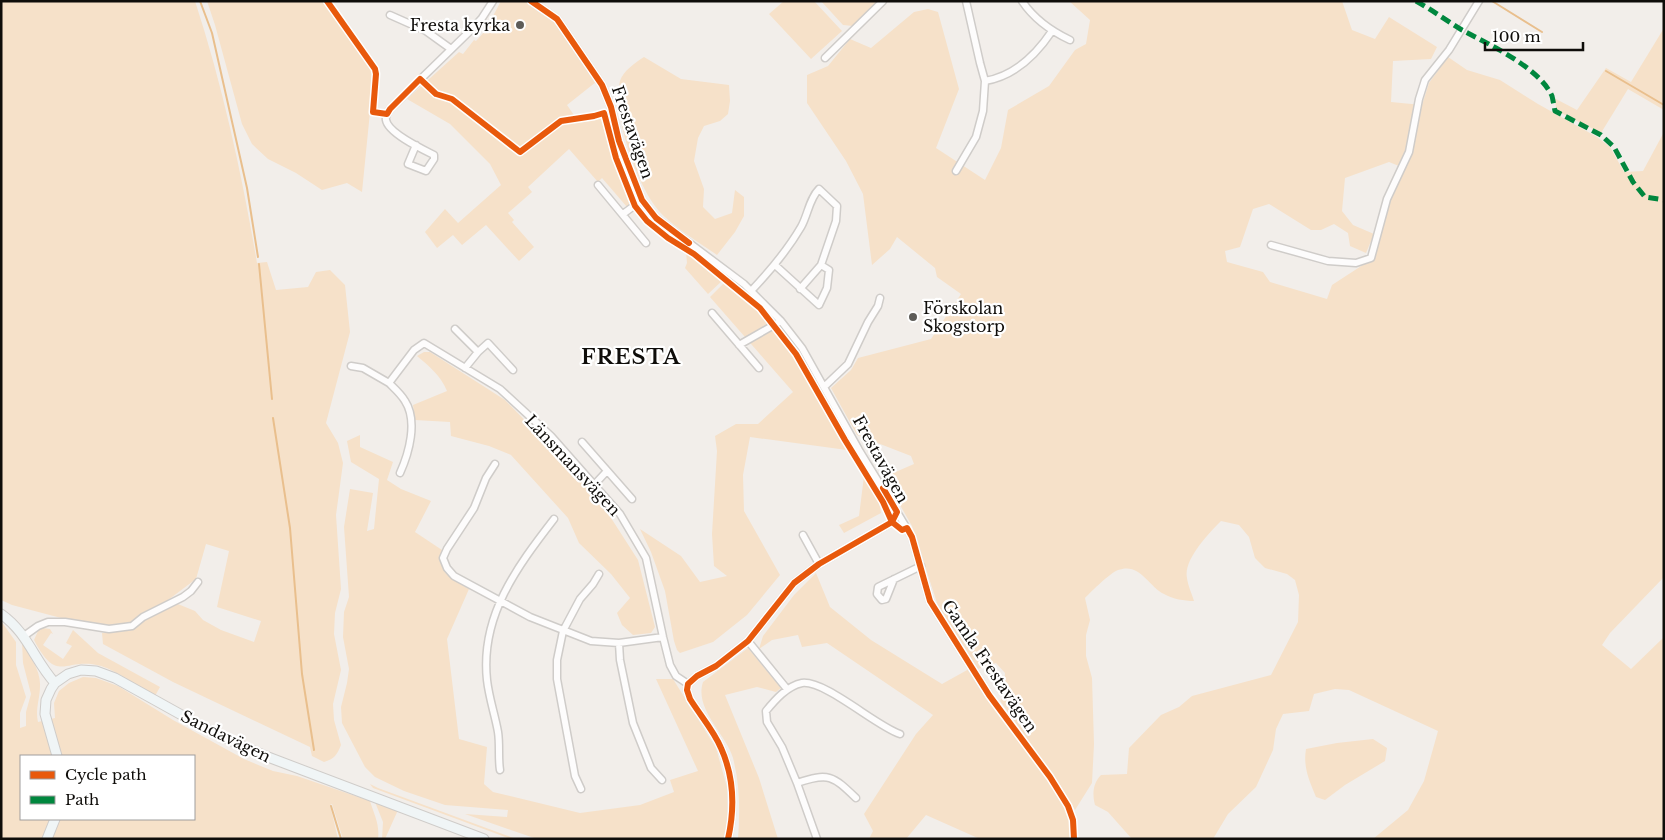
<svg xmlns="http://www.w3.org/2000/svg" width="1665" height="840" font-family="'Libre Baskerville',serif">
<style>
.green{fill:#f6e1c9;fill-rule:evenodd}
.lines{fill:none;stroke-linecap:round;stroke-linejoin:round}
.stream{stroke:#e9bf8d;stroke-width:2}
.street-casing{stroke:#cfccc9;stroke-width:9}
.secondary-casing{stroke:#cfccc9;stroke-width:11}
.street{stroke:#fdfcfc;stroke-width:6}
.secondary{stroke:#f0f5f6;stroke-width:9}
.quiet{stroke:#00873e;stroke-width:5;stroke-dasharray:10 5;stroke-linecap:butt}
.cycleway-casing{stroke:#fff;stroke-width:9}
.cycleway{stroke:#e8590c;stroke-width:6}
.poi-dot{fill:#5e5c58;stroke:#fff;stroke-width:2}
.labels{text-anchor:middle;stroke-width:4.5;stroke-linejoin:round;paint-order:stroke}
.poi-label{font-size:16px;fill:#0f0d0a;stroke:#fff;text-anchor:end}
.street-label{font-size:16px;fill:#0f0d0a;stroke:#fff}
.district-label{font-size:21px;font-weight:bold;letter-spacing:1px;fill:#0f0d0a;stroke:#fff}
</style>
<rect width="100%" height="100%" fill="#f2eeea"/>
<path class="green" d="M1,1H195C223,87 242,175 257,263L267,262L276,290L308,287L316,272L330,270L345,285L350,332L326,423L338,443L343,463L336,515L341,589L335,613L334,634L341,670L333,704L334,720L341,745C337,755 334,759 324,762L312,756L310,747L173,682L103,644L102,633L128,630L80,623L12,605L1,600ZM206,544L229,551L217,607L261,621L254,642L221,630L203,620L195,611L168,600L196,579Z
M207,1H325L371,64L374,72L362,192L347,183L322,190L296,173L268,159L252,144L242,124L215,25Z
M501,1H525L555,22L596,82L567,105L576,118L602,115L610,110L638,197L627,207L602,178L598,182L569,149L528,187L532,192L508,213L514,220L512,222L534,247L519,261L486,225L462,245L453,235L437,248L425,232L445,209L458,223L501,185L490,164L450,124L407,99L459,52L463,54L474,40L476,41L485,31Z
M784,1H814L842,31L811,59L769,14Z
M821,1H878L853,26L843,25Z
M1069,1H1342L1352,30L1375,39L1389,17L1437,47L1431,59L1393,61L1391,102L1422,105L1429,83L1448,57L1467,70L1500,80L1538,104L1597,137L1610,147L1624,172L1643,171L1664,132V577L1610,633L1602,645L1631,669L1664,637V839H1373L1408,810L1424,781L1438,731L1349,690L1335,689L1314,694L1309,711L1283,714L1276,729L1273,750L1256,787L1228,814L1213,839H1132L1108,812L1095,805C1092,794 1093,783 1101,775L1127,774L1129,748L1161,715L1179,707L1192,696L1271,675L1298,622L1299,595L1295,580L1287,574L1265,568L1255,558L1249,537L1239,525L1221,521C1209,533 1183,560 1187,578C1188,586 1192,594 1194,601C1184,601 1173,599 1164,594C1148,586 1140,562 1118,570C1110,573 1092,591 1085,598L1090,620L1086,635V656L1092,678L1094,744L1092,783L1075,810L1060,785L1000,701L1003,697L1005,673L996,663L978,669L938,606L912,526L884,477L914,464L911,456L857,435L831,388L851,370L858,358L931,339L961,294L937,277L935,268L897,237L890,249L872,265L863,194L846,161L807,103V75L828,66L850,39L871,48L914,12L928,9L938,12L959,89L936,148L985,180L1001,148L1008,110L1049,86L1075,50L1086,44L1090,20ZM1389,162L1404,168L1389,200L1372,259L1332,285L1327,299L1270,282L1263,272L1227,262L1225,251L1240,247L1253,209L1269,204L1311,230H1321L1334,224L1348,233L1350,246L1366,253L1374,234L1353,225L1342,211L1345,178Z
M1664,28V110L1628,89L1601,133L1557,111L1554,98L1577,110L1606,68L1631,82Z
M644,57L681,79L729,85L730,101L728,114L720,121L704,126L698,138L694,161L704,189L703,207L715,219L732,213L735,190L744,197V216L735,232L717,255C701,244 671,225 659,211C637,186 612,114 620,81C623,71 636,62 644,57Z
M686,252L694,256L723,280L708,294L685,268L687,263Z
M725,282C741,295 757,309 770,325C801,362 823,407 847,450L750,437L743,475L744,511L780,575L747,615L713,642L680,653L677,650L674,641L665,591L651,552L640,529L681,556L700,582L727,576L714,566L712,534L717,451L715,436L736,424H758L793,392L710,297Z
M424,352H430L505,400L595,493L638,560L655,627L651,633L633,635L622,625L617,613L630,598L611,574L579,543L568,518L511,455L489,446L451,436L450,422L415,420L413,405L447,391C440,375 430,367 417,356Z
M360,435V447L393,462L387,480L401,489L431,501L415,532L442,550C436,571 453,579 469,589L447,639L459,739L487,747L484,784L493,792L580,813L640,805L674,792L670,780L698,771L656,679H673L716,748L727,787L728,825L724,839H537L465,814L507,817L508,810L445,805L404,791L375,777L365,767L342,723L341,707L347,683L349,669L343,637L344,612L349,597L344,527L350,489L373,493L367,531L374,529L379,479L351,462L347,441Z
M864,476L879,502L881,513L844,533L839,525L859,516Z
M816,573L830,607L871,640L942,684L969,669L992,706L1052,784L1065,806L1070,820L1071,839H980L926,815L906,839H869L873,831L864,814L916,734L933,715L827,643L802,647L798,635L772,640L759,649L763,636L794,595Z
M1,621L16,642V665L26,697L20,713V728L26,726V712L31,694L23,663L22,642C29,654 41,671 40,686C40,699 35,709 38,722L55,718L54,703L59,691L69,683L83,677L96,678L118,686L173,720L244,759L273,771L297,776L370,801C374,814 380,825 378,839H343L332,804L330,805L338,839H1ZM21,756H194V819H21Z
M43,628L50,629L53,634L51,633L43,645L63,659L72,646L66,643L73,630L98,653L160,687L155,696C139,687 117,671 101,666C65,656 58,686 34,640L38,631Z
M748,648L781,688L776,692L757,687L725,695L759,778L778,839H738C740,812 740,785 733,758C726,734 694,709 703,682Z
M1373,739L1387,748L1385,761L1345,785L1325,800L1316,797C1309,780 1303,767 1306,749L1337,743Z
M370,784L378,788L516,839H511L373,788Z
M375,802L398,810L385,839H382L383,822Z"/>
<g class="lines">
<path class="stream" d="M200,1L212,33L247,188L258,257
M1492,1L1542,32
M1606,71L1664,105
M259,264L272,399
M273,418L290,528L302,674L314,750
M331,806L341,839"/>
<defs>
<path id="street" d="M531,1L557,19L602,85L611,107L619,141L642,200L656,218L744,284L781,321L802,348L859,450L897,512L892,522L819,564L794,583L748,641L716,666L697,676L688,684L687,690L690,699C700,715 714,731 721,748C734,777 735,808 728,839
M1022,1C1034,19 1051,31 1070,40
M390,15L426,31L451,49
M825,58L883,1
M985,81C1015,76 1036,55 1052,31
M416,145L408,164L426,171L434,159V155C422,149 388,133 386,120C385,116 388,112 390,109L472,29L482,18L493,1
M956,171L976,137L983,111L985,81L980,63L966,1
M598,185L646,243
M623,214L642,200
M1271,245L1328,261L1356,263L1371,258L1387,199L1409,152L1419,99L1425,80L1449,50L1479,1
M775,265L819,305L827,288L829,270L821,265
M751,291C770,271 787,251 801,227C808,215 809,199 819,189L837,206L836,221L821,265L800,289
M712,313L759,368
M455,329L478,352L488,343L513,370
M739,345L781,321
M351,366L363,368L389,383
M465,368L478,352
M825,386L848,364L868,322L878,306L880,298
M582,442L632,499
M495,464L486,478L474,508L447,549L443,558L447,568L454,576L530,617L591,641L619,643L663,637
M400,473C409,453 418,421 405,401C401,394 394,388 389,383L414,350L424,343L500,389L551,436L620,514L646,558L663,637L670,665L676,676L688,684
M594,485L607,471
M897,512L912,537L930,601L989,695
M803,535L819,564
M894,579L886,599L882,600L877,594L878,587L921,566
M24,636L38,626L48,622H65L109,629L132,626L143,617L183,597L191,591L198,582
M748,641L787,689
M619,643L620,660L633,723L651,768L662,780
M500,770C498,758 500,745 498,732C495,715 489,698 487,680C480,616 517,567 554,519
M797,783C829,772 833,776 856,798
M581,789L575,776L557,679V660L563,631L580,599L593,584L599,574
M817,839L797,783L782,747L767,722L766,711C775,700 787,686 802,683C825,680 876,726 900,734"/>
<path id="secondary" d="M1,614C28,633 34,660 55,683
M57,756L45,714L46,700L51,689L55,683L68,674L81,670L96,671L115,678L214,733L268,757L484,839
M47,839L55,819"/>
</defs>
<use href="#street" class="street-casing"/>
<use href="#secondary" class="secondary-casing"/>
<use href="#street" class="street"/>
<use href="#secondary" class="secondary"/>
<path class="quiet" d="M1416,1C1432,10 1447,21 1462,30C1488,44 1539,67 1552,96C1553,100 1554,106 1555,111L1601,135L1614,147L1633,182L1645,197L1664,200"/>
<defs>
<path id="cycleway" d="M327,1L375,69L376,74L373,112L387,114L390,109L420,79L436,94L452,99L520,152L561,121L594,116L604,113L616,158L635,206L647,221L668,238L694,254L760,308L796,354L845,440L883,502L892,522L902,530L907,528L912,537L930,601L989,695L1050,777L1068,806L1073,820L1074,839
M531,1L557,19L602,85L611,107L619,141L642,200L656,218L689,243
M728,839C735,808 734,777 721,748C714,731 700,715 690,699L687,690L688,684L697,676L716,666L748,641L794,583L819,564L892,522L897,512L883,488"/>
</defs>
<use href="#cycleway" class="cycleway-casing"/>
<use href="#cycleway" class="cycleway"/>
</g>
<g class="poi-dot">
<circle cx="520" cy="25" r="5"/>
<circle cx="913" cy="317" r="5"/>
</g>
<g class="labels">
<g class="poi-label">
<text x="510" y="31">Fresta kyrka</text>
<text x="923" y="314" text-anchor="start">Förskolan<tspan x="923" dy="18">Skogstorp</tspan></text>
</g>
<g class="street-label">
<text transform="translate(633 132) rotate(71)" y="6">Frestavägen</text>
<text transform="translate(881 459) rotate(61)" y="6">Frestavägen</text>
<text transform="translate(573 465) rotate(47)" y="6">Länsmansvägen</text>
<text transform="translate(990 666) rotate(56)" y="6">Gamla Frestavägen</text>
<text transform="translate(226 736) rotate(26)" y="6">Sandavägen</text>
</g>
<g class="district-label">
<text x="631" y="364">FRESTA</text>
</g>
</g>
<rect width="1665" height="840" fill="none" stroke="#0f0d0a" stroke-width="5"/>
<rect x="20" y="755" width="175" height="65" fill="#ffffff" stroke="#9f9e9d"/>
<rect x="30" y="771" width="25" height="8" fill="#e8590c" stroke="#9f9e9d"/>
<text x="65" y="780" font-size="15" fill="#0f0d0a">Cycle path</text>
<rect x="30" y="796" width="25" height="8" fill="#00873e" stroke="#9f9e9d"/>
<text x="65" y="805" font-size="15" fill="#0f0d0a">Path</text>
<path d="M1485 42v8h98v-8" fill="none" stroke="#0f0d0a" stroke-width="2.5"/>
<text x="1492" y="42" font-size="15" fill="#0f0d0a" stroke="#ffffff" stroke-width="4" paint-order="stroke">100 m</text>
</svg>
